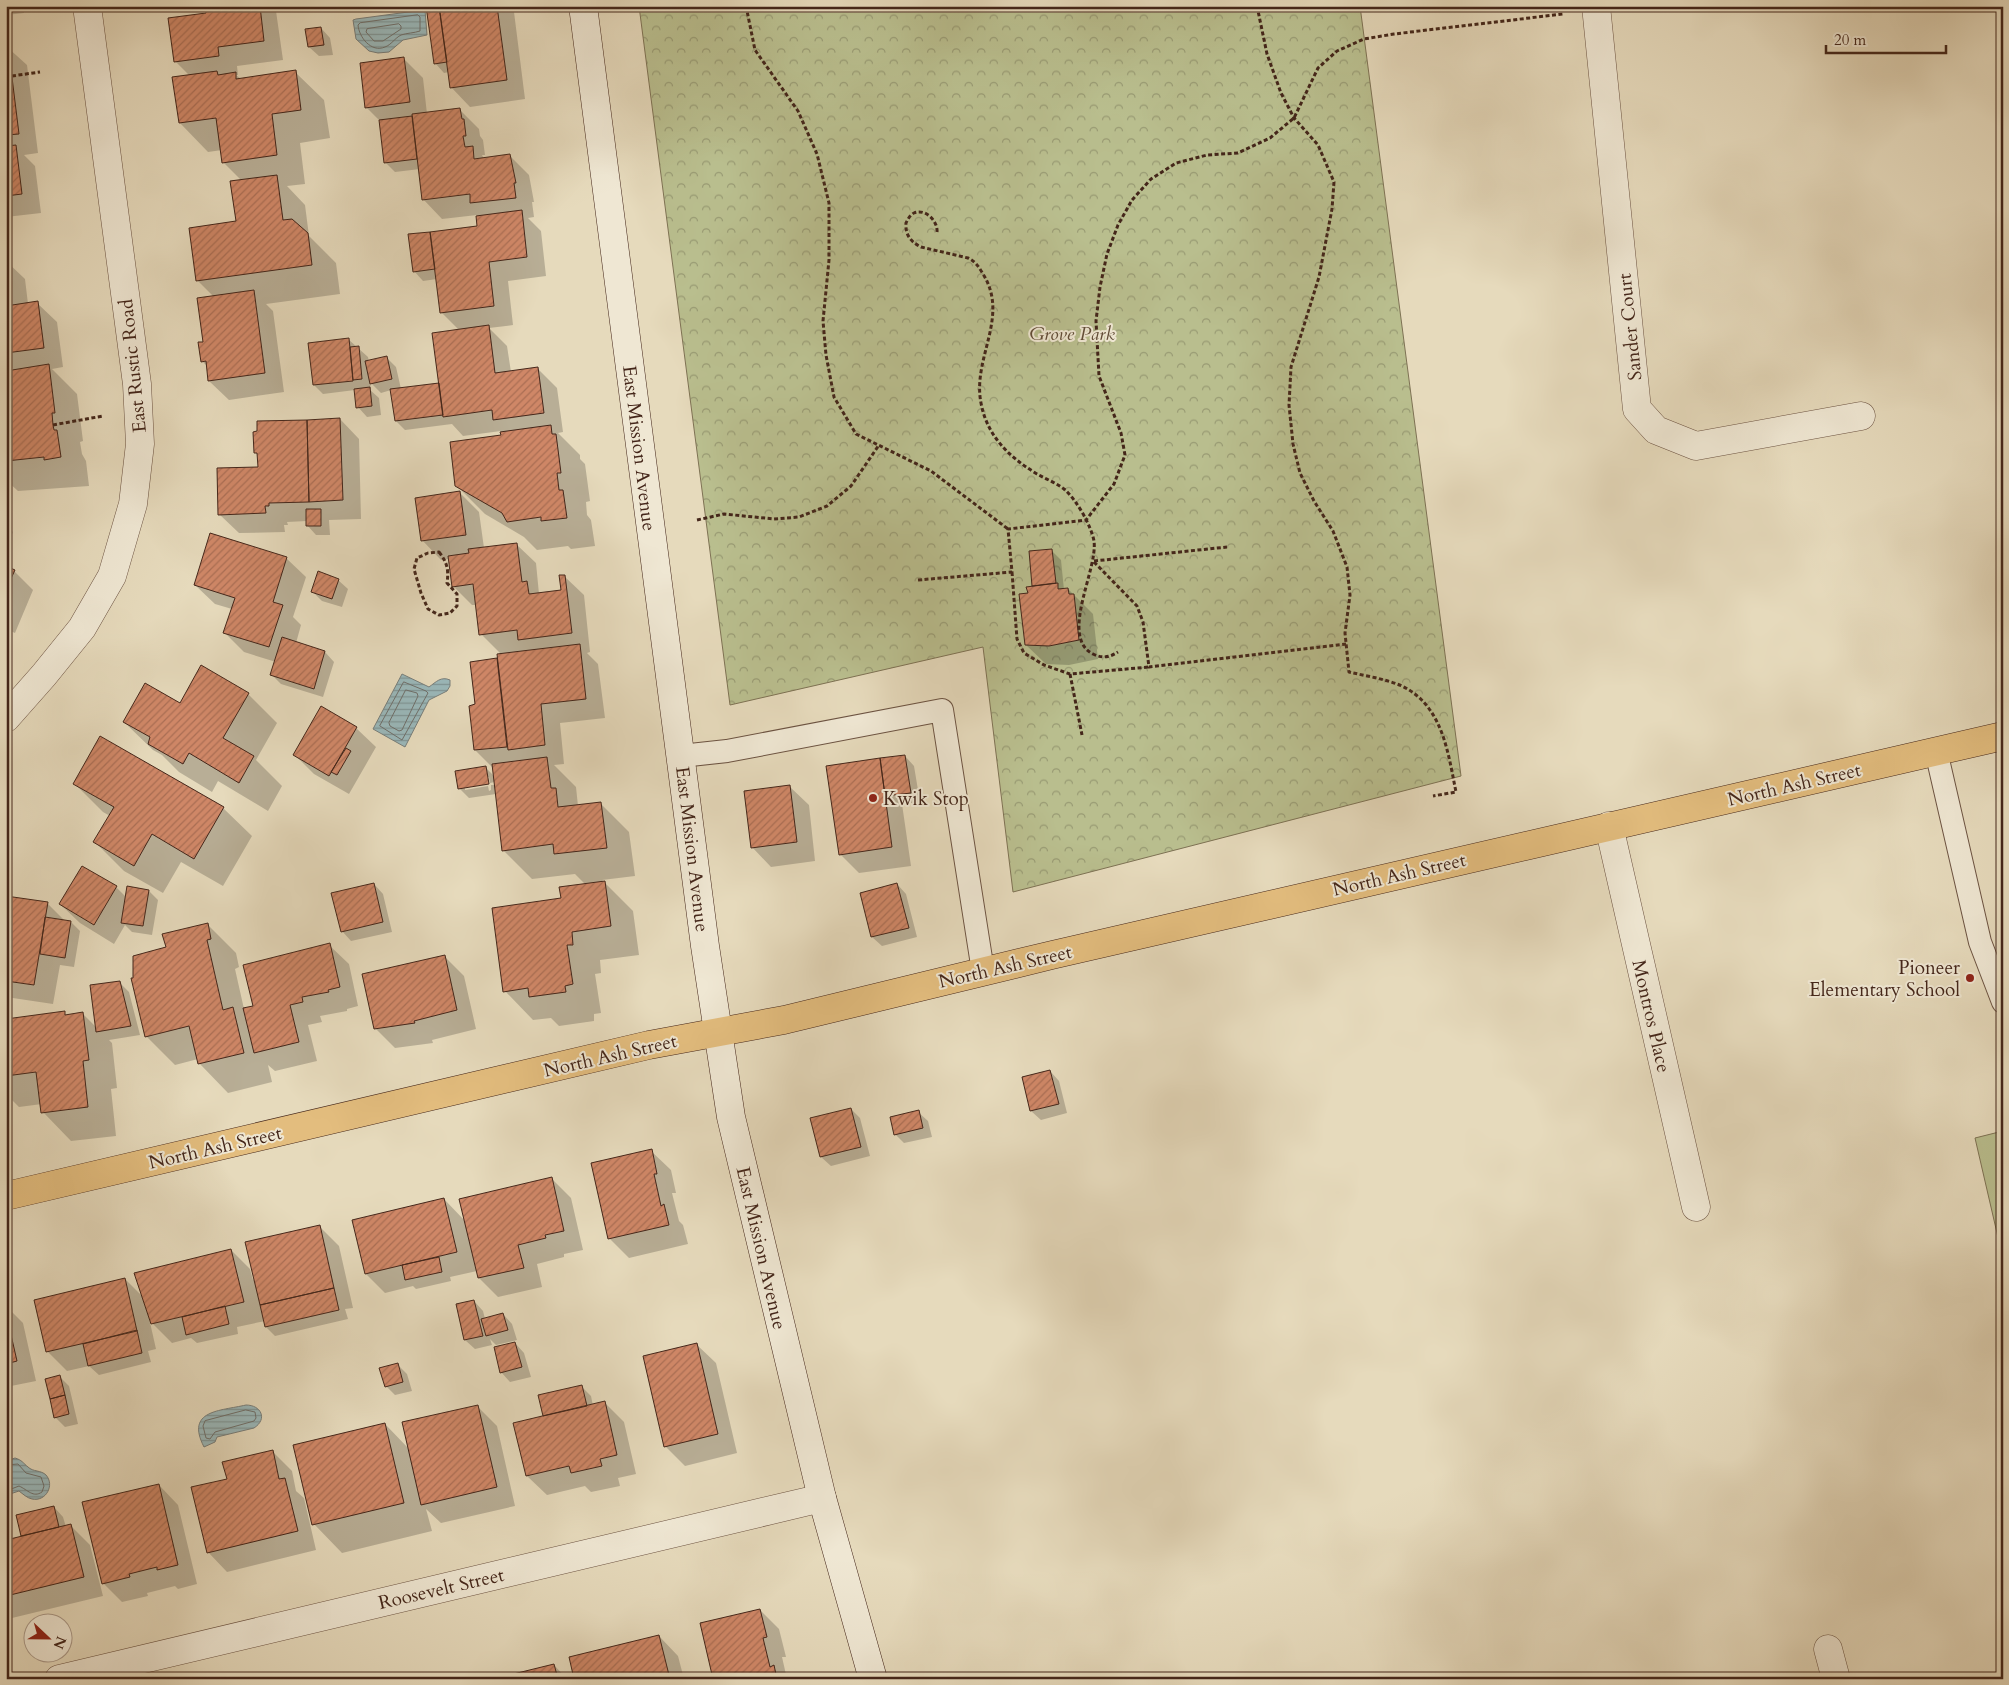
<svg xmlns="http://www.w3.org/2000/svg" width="2009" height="1685" font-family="Cardo,serif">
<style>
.green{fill:#b9be8e;stroke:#7e7254}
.park{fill:url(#park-crowns);stroke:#7e7254}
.water{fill:url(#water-rules);stroke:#787e7a}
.shadow{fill:#0003;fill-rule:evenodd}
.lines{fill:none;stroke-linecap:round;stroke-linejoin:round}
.shore{stroke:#6f6f6a;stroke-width:1}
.building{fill:url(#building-hatch);stroke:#44261a}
.service-casing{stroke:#6c5342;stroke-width:24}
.minor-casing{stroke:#6c5342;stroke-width:29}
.secondary-casing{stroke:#44261a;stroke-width:29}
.primary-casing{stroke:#44261a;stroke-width:29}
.path{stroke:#44261a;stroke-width:3;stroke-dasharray:4 2.5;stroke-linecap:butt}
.service{stroke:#efe7d3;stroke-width:22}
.minor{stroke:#efe7d3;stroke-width:28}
.secondary{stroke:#efe7d3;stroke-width:28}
.primary{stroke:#e3bd7e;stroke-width:28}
.poi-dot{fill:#8f2418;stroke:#efe7d3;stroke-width:2}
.labels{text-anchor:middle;stroke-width:4;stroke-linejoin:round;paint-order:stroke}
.street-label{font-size:19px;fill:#44261a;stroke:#efe7d3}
.park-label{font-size:19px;font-style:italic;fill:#614c37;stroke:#efe7d3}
.poi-label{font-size:19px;fill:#44261a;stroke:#efe7d3;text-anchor:start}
</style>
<defs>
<pattern id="park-crowns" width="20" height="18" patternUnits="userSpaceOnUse" patternTransform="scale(1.25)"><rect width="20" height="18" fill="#b9be8e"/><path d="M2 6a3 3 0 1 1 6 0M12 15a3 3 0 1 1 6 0" fill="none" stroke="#989a73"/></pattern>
<pattern id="water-rules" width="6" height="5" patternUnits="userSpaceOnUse" patternTransform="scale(1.25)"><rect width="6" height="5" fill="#9ab8ba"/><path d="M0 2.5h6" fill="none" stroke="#7f9596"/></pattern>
<pattern id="building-hatch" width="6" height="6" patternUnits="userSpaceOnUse" patternTransform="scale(1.25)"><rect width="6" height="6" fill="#cf8767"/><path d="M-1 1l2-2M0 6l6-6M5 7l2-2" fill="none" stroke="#aa6e54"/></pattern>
</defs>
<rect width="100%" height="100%" fill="#e6dabc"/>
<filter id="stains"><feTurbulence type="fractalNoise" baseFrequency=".004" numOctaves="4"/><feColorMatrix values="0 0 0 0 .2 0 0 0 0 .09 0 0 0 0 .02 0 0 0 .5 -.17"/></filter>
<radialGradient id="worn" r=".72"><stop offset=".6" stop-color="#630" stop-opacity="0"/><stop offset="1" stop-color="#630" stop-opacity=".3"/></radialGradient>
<path class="green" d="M2003,1131V1259L1975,1138Z"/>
<path class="park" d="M639,6H1360L1461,776L1013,892L983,647L730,705Z"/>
<path class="water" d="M423,10H425L427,35L403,40L389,52L378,53L369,51L356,39L353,20L356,19Z
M402,674L429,687C436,682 441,676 450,680V686L447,691L429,700L405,747L373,729Z
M246,1405C261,1405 268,1419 254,1428L217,1437L215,1442L204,1447C185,1410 220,1411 246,1405Z
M15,1458C22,1460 23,1463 28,1467C33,1472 41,1470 46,1475C55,1485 46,1502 32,1499C27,1498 23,1494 19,1491L10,1494L6,1499V1461Z"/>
<path class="shadow" d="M6,6H24V13L6,15Z
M206,6H301L276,11L283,60L237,66L238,75H236L241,79L295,72L324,100L330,138L300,143L305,184L287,186L305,205L309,236L336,263L340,294L266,304L273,311L284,392L229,400L209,381L208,367L202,361L214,297L198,281L237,222L242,181L223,162L222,150L208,152L180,123L190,76L175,61L207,14Z
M423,6H514L509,7L514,12L525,99L470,107L451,87L449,72L444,73L435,63L428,9Z
M321,28L330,38L333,55L319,56L309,47L307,31Z
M6,46L27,65L38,153L24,155L35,166L41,213L6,217Z
M404,59L423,78L427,114L460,110L479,129L480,136L483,140L485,155H482L484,159L510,156L529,175L534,202H532L534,217L528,218L541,231L546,276L508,281L513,325L489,328L507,346L511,372L538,369L557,388L563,432L558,433L580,455V459L585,464L590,501L586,502L587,515L591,520L595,546L571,549L568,546L537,550L524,537L485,514L456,485L502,436L501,431L463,436L452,424L405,430L396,421L391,390L381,393L370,382L371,389H369L379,398L381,415L367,417L358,407L355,390L323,394L314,385L348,339L368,357L369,362L387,358L396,367L401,389L440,384L459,330L441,312L437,279L423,281L414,271L479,227L477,215L442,219L423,199L420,169L395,172L386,163L381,122L366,107Z
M6,261L25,279L28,304L37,303L57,322L63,367L52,369L77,394L83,441L80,442L82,454L86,461L89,486L18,491L6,480V368L10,371H15L9,365H6Z
M340,419L359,439L361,519L329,520L330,535H316L307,525V521L287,522L288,525H284L285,532L239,533L219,514L259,468V456L255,452Z
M460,493L479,512L484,548L516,544L536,563L539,594L563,591L564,576L584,595L590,652L587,653L598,664L605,718L560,723L564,764L554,765L576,787L578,806L600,803L629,832L635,876L602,880L633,911L639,955L600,960L601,973L595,974L601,1013L594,1014V1021L559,1026L551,1018L533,1020L505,991L562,899L586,885L575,874L532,879L503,850L496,794L469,798L460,789L457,772L486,768L494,776L493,768L475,750L476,706L471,663L499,659L501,654L481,634L477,605H472L453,586L450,559L441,560L422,540ZM487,777H489L490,783L495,782L496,785H491V790L489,791L488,786L465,790V787Z
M6,526L13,532L6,548Z
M1052,551L1061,560L1064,590L1068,589L1093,614L1098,659L1069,665L1046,664L1026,645L1029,594L1035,587L1034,585Z
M286,558L306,577L293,617L301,625L296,643L325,652L334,662L323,697L281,684L271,674L276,662L244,652L225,633L232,609L215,604L195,585Z
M6,567L14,571L33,590L15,633L6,629Z
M338,580L348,589L342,607L322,601L312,591Z
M248,694L277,723L256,760L282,786L268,811L218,781L212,792L179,772L162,755L153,750L124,722L180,705Z
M356,728L376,747L349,794L314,774L295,755Z
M905,756L914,766L920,802L902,804L911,866L859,873L840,854Z
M74,783L223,808L252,836L223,886L181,862L163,893L124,871L95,842L110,816L103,812Z
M789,786L809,805L815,861L771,867L752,847Z
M82,867L116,887L127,898L128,888L149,891L158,900L152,935L132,932L125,925L114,944L80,923L60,904Z
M374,884L383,894L392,932L351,941L342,931Z
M897,884L906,894L917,937L882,946L872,937L861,893Z
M6,897L47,903L65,921L71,922L80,931L74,967L60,965L53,1004L6,997Z
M207,924L236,953L239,967L235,969L244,1009L254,1007L329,945L349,964L358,1006L347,1009V1011L320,1016L322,1022L308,1025L317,1061L275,1071L268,1065L272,1082L228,1093L200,1064L198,1059L175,1065L146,1036L167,948Z
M444,956L464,976L476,1029L432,1040L433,1043L395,1048L376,1029L363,975Z
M119,982L129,992L140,1035L109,1040L112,1043L117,1088L111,1089L116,1136L71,1141L43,1112L42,1104L19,1107L6,1094V1020L64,1013L67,1016L83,1014L97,1028Z
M1050,1071L1059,1081L1067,1113L1041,1120L1031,1111Z
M851,1109L860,1118L870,1156L831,1166L821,1157Z
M918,1112L928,1121L932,1137L904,1143L895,1134Z
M651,1151L671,1170L676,1193H672L679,1221L683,1225L688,1244L629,1258L609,1238Z
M551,1178L571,1198L583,1250L564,1254V1257L537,1264L542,1287L498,1297L479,1278L477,1271L450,1277L451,1281L416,1289L413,1286L385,1293L366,1274L444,1199L465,1221Z
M319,1226L339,1246L353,1308L345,1309L348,1319L275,1336L266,1327L265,1321L237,1327L238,1334L197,1343L191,1338L172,1343L153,1324L151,1318H149L156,1349L148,1351L151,1362L99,1375L89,1366L67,1371L48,1352L125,1279L144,1298L231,1250L250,1269L253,1280L255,1279Z
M474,1301L483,1311L485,1319L503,1314L512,1324L517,1340L496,1345L490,1339L492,1345L475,1349L465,1340L457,1305Z
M6,1306L23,1323L36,1381L6,1387Z
M515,1343L524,1353L531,1377L510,1382L501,1372Z
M696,1344L716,1363L737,1453L685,1466L666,1447Z
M397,1364L407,1374L412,1391L395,1395L386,1386Z
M60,1377L69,1386L78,1424L65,1427L55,1417Z
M581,1386L591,1396L593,1406L605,1403L624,1422L636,1474L618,1478L620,1486L591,1492L585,1486L547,1495L527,1476L545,1417Z
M477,1406L497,1426L515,1506L441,1523L426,1509L432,1531L342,1553L314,1524L385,1424L409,1449Z
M273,1452L292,1471L296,1491L304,1498L316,1550L227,1572L208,1552Z
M159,1485L178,1505L197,1584L178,1589L175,1586L147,1593L148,1596L122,1602L103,1583Z
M54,1507L63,1517L66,1527L71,1526L90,1545L103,1596L12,1618L6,1612V1541L23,1537L22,1536Z
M760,1610L779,1629L786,1657H782L787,1679H714Z
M659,1636L678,1656L684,1679H575Z
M554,1665L567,1679H498Z"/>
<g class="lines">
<path class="shore" d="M418,15L420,17V31C414,33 407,33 401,35C395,38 391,45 385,47C371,53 359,37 358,25L360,23Z
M399,24L401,26V29L383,41H374L366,32L367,29Z
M404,682L426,691L428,693L402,740L380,726Z
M406,690L417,693L418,696L402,730L399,731L390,726L389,723Z
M246,1410L255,1412L256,1418L254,1421L215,1432L210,1439L206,1438L203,1426L205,1421Z
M6,1465L18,1464L26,1473L41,1477L44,1486L42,1492C33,1498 28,1490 19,1486L6,1491"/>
</g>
<path class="building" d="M205,6H260L264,41L218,47L219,56L174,62L168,18L206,13Z
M426,6H439L447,62L434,64Z
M439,6H497L507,80L450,88Z
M321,27L324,45L308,47L305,29Z
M6,45H8L19,134L6,135Z
M404,57L410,102L365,108L360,63Z
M296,70L301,110L272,114L277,155L222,163L216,118L179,123L172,77L217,71L218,75L236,72V79Z
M460,108L462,119H464L466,136H463L465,147L473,146L474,159L510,154L516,183H514L516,198L470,203V194L422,200L412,114Z
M412,116L417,159L384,163L379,120Z
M16,145L22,194L6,196V146Z
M277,175L283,220L292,219L308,233L312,265L196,281L189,228L236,221L230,181Z
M522,210L527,257L489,262L494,306L440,313L430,232L477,226L476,216Z
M430,232L435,269L413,272L408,234Z
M6,262L11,298L6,299Z
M254,290L265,373L208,381L206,361L201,362L198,342H203L197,298Z
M38,301L44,348L6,353V306Z
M489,325L495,373L538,367L544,413L493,420L492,410L443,417L432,333Z
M349,338L353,381L313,385L308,343Z
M359,346L362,379L353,380L350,347Z
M387,356L392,379L370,384L365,361Z
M49,364L55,413H52L53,425L54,430H57L61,457L44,460V457L6,461V367V371Z
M439,383L443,415L395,421L390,389Z
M370,387L372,406L356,408L354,389Z
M340,418L343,500L309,502L307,420Z
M307,420L309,502L269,503V506H265L266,513L218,515L217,468L258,467L257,453H254L253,432L257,431V421Z
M551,425L552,434H556L561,473H557L559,490H563L567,518L541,521V517L507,522L502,513L455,486L450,442L501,435L500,432Z
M460,491L466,535L421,541L415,498Z
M306,509H321V526H306Z
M210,533L287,557L273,602L283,605L269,647L223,633L235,598L194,585Z
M517,543L522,582L527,581L529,594L561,590L559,575H565L572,633L518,640L517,630L479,635L473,584L452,587L448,556L469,553L468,549Z
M1052,549L1056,583L1032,586L1029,551Z
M6,566L15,570L6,589Z
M318,571L339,579L332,599L311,592Z
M1058,583V589L1068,588L1069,594H1074L1079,640L1049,646L1025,645L1019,594L1028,593L1026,587Z
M282,637L325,651L314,689L270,675Z
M580,644L586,699L541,704L545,745L508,750L497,654Z
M497,658L507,747L474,750L469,706L475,704L470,662Z
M201,665L249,693L223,738L254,756L239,783L189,753L183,764L148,744L150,737L123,722L145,683L180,703Z
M321,706L357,727L329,776L293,755Z
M100,736L224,807L194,859L152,834L134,866L93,842L114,807L73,784Z
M346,748L351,751L337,775L331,772Z
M905,755L911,793L885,796L880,758Z
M547,757L551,788H556L558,807L601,802L607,848L554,854L553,844L502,851L492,764Z
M880,758L892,847L839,855L826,766Z
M486,766L489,784L458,789L455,771Z
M790,785L797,842L751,848L744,791Z
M82,866L117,886L94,925L59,904Z
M605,881L611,926L572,932L573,945H567L573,984L565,986L566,992L529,997L528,988L503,992L492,908L561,898L559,887Z
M374,883L383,922L341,932L331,893Z
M897,883L909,928L871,937L860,893Z
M127,886L149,890L143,926L121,923Z
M6,896L48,902L34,985L6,981Z
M45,917L71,921L65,958L40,954Z
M208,923L211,939L207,940L223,1010L233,1007L244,1053L198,1064L189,1026L145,1037L131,978H133V956L166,947L162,934Z
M330,943L340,987L328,990L329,992L302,997L303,1002L290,1005L299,1042L254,1053L243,1008L253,1006L243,965Z
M445,955L457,1010L414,1021L415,1023L374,1029L362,974Z
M120,981L131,1026L96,1032L90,985Z
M65,1011V1015L83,1012L89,1060L83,1061L88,1107L41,1113L36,1072L6,1076V1019Z
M1050,1070L1059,1104L1030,1111L1022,1077Z
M851,1108L861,1147L820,1157L810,1118Z
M919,1110L923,1128L894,1135L890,1117Z
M652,1149L657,1174H654L661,1206L664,1204L669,1225L608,1239L591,1163Z
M552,1177L564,1231L545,1235L546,1238L518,1245L524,1268L478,1278L459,1199Z
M444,1198L457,1252L365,1274L352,1220Z
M320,1225L334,1288L260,1305L245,1242Z
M231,1249L244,1302L151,1324L134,1273Z
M439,1257L442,1272L405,1280L402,1265Z
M125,1278L137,1331L46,1352L34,1300Z
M334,1288L339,1310L265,1327L260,1305Z
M474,1300L483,1336L464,1340L456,1304Z
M225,1306L229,1324L186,1335L182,1317Z
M6,1313L17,1361L6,1364Z
M503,1313L508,1330L486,1336L481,1319Z
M137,1330L142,1353L88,1366L83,1344Z
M515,1342L522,1367L500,1373L494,1347Z
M697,1343L718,1434L664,1447L643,1356Z
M398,1363L403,1382L385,1387L379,1368Z
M60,1375L65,1395L50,1399L45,1379Z
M582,1385L587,1406L543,1416L538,1395Z
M65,1395L69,1414L54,1418L50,1399Z
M605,1401L617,1455L600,1459L602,1466L571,1473L569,1466L526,1476L513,1423Z
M478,1405L497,1487L421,1505L402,1422Z
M385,1423L404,1503L312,1525L293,1445Z
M273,1450L279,1479L285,1478L298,1531L207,1553L191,1487L227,1479L222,1462Z
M159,1484L178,1565L157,1570V1567L129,1574L130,1577L102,1584L82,1502Z
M54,1506L59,1527L21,1536L16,1515Z
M71,1524L84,1577L6,1596V1540Z
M760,1609L767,1637L763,1638L770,1667L774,1665L777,1679H713L700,1623Z
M659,1635L670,1679H574L569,1657Z
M554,1664L558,1679H493Z"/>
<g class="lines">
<defs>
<path id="service" d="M1936,751L1980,942L2003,1002
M681,756L727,751L942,710L983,971"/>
<path id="minor" d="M1596,6L1637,409L1656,430L1696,446L1861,416
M6,718L44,675L82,628L112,576L133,504L140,444L137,384L87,6
M1609,826L1696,1207
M1828,1649L1836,1679
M59,1679L822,1498"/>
<path id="secondary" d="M583,6L705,946L731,1117L822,1498L873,1679"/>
<path id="primary" d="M6,1196L649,1045L784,1020L1052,955L2003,736"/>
</defs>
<use href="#service" class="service-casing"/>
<use href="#minor" class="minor-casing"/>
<use href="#secondary" class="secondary-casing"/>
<use href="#primary" class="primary-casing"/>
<path class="path" d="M746,6L755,50L798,111L817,154L829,203V260L823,321L826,355L834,397L856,434L931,471L1008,529
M1257,6L1267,54L1281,93L1294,118L1318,145L1334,182L1332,209L1319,277L1291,367L1289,405L1293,444L1300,473L1314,501L1333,531L1347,567L1350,595L1345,633L1349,672C1366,676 1386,679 1402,686C1443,706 1448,753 1456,792L1433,796
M12,76L40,72
M937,232C938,221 925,208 914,213C910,215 908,219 906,223C905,235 911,242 921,247L968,258C975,261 979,267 983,274C1010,317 972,358 981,403C987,436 1009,457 1037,474C1046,479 1056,483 1064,489C1076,499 1091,525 1094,541C1098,570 1059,637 1093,654C1103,659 1110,657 1118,652
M53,425L103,416
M697,520L724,514L774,519L799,517L827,506L851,486L879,445
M439,552C447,562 449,570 447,583L457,594V606L450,613L439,615L428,609L421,593L414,569L417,558L428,553Z
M1094,561L1227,547
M1094,562L1137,606L1143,622L1149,667L1346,644
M1012,572L1017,639L1024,653L1044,665L1070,674L1149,667
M918,580L1012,572L1008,529L1086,520L1114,484L1125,455L1121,433L1099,376L1096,321L1100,287L1107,254L1118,225L1132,200L1151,179L1176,163L1207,155L1238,153L1270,138L1294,118L1318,68L1337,51L1364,39L1394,34L1563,14
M1070,674L1082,735"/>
<use href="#service" class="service"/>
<use href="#minor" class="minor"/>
<use href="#secondary" class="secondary"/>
<use href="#primary" class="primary"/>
</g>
<g class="poi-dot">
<circle cx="873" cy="798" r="5"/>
<circle cx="1970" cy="978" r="5"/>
</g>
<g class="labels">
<g class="street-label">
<text transform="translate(1629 327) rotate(-96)" y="7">Sander Court</text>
<text transform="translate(132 366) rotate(-96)" y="7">East Rustic Road</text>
<text transform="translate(640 448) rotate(83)" y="7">East Mission Avenue</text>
<text transform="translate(1794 784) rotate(-13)" y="7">North Ash Street</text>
<text transform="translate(693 849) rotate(83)" y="7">East Mission Avenue</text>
<text transform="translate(1399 874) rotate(-13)" y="7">North Ash Street</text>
<text transform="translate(1005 966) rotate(-13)" y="7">North Ash Street</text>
<text transform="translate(1652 1016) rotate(77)" y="7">Montros Place</text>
<text transform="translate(610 1055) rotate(-13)" y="7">North Ash Street</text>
<text transform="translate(215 1147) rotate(-13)" y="7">North Ash Street</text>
<text transform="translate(762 1248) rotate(77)" y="7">East Mission Avenue</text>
<text transform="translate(441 1588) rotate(-13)" y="7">Roosevelt Street</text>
</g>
<g class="park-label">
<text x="1072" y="340">Grove Park</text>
</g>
<g class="poi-label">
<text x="883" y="805">Kwik Stop</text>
<text x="1960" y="974" text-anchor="end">Pioneer<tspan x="1960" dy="22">Elementary School</tspan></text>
</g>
</g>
<rect width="2009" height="1685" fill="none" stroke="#e6dabc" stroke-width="25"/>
<rect x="8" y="8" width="1994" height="1670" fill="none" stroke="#44261a" stroke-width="2.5"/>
<rect x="12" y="12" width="1984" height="1660" fill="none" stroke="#44261a"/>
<g transform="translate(48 1638) rotate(112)"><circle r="24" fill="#efe7d3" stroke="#ab9a89"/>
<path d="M0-4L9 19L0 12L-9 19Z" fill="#8f2418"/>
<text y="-8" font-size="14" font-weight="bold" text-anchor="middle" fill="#44261a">N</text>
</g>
<path d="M1826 45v8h120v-8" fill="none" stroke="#44261a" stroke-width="2.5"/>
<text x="1834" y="45" font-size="15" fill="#44261a" stroke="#efe7d3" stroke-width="4" paint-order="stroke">20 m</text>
<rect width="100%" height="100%" filter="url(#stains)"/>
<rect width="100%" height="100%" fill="url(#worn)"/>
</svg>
